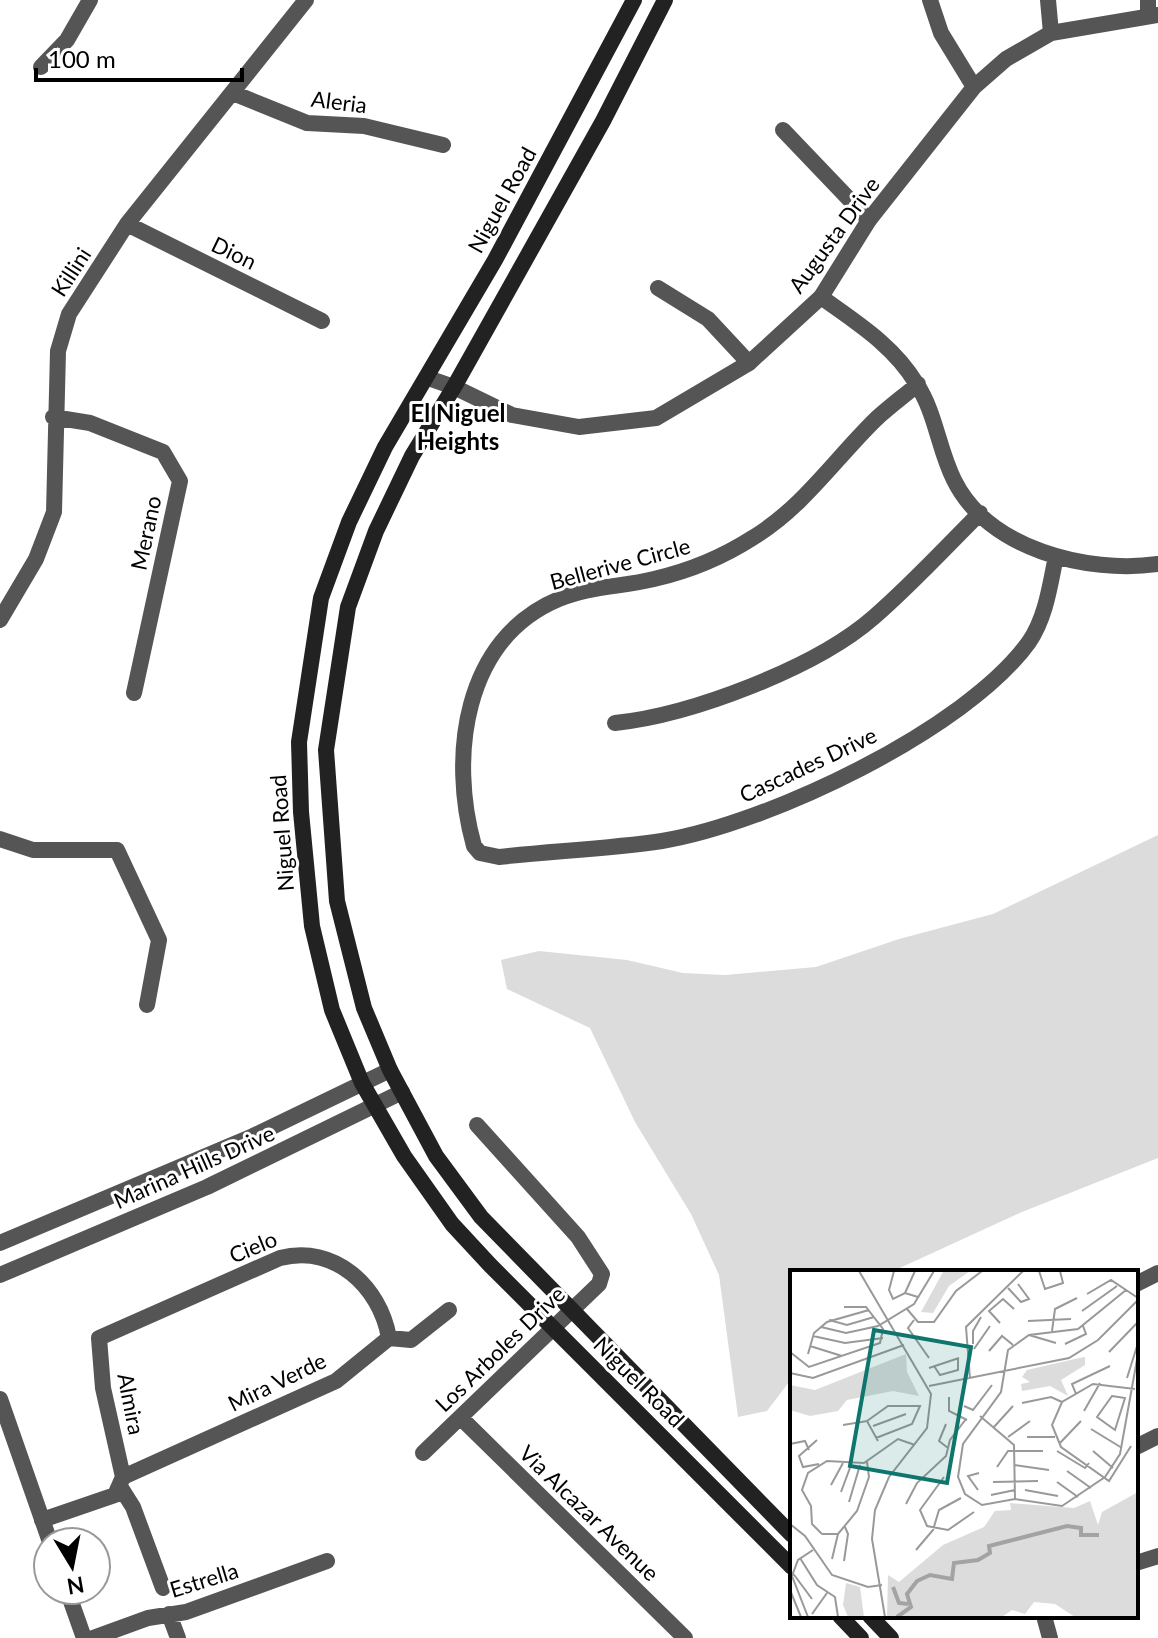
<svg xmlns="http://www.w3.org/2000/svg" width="1158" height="1638" font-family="Lato,sans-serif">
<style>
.green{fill:#dcdcdc}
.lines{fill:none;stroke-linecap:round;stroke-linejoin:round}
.minor{stroke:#555;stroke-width:16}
.tertiary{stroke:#555;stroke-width:16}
.secondary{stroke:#222;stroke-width:16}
.labels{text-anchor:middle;stroke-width:6;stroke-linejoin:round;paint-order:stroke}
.street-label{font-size:22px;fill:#000;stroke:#fff}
.neighbourhood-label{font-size:24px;font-weight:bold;fill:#000;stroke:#fff}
.inset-river{fill:none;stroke:#a3a3a3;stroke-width:4}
.inset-road{fill:none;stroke:#999;stroke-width:2}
.view{fill:#0f766e;fill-opacity:0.15;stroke:#0f766e;stroke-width:4}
.inset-edge{fill:none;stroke:#000;stroke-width:4}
</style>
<rect width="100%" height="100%" fill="#fff"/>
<path class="green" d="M1158,835V1158L1022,1212L891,1272H792V1378L767,1411L738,1417L719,1275L691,1214L635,1122L590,1028L507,989L501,960L539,951L627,960L683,973L725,975L816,967L899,939L993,914Z"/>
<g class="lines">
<path class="minor" d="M1048,0L1051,33
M1148,14V0
M41,67L67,40L90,0
M233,93L307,123L364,126L443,145
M783,130L869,220
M127,224L322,321
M658,288L708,319L749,363
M821,297C857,323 893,345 916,383C936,413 938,448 954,480C988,549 1087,574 1158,564
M918,384C904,396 889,407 876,419C835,459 803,507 754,537C723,557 689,571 654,579C622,587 589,586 559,599C463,639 449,757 474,846L480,853L499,857C553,851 608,849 662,841C767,824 966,730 1029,642C1046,617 1050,585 1056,556
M53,417L90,423L163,452L180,481L134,693
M0,620L36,559L54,512L58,351L69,314L127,224L306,0
M615,723C691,715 816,668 874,617C911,585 945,548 980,513
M0,839L33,850H117L159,940L147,1005
M1136,1284L1158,1273
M462,1419L685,1638
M423,1453L599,1284L602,1274L578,1237L477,1125
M123,1477L103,1388L99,1338L280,1258C334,1244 380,1286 389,1338
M121,1488L133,1507L163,1588
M42,1520L115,1495L123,1477L336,1381L389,1338L411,1340L449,1310
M1136,1563L1158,1556
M169,1614L178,1638
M93,1638L148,1618L186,1612L327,1561"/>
<path class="tertiary" d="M930,0L941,33L974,87
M428,378L454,387L512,415L579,427L656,418L749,363L821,297L869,220L974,87L1006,59L1051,33L1158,15
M0,1243L253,1136L390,1070
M0,1275L207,1187L402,1092
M0,1399L50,1542
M1136,1447L1158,1436
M67,1590L84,1638
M1044,1616L1050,1638"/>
<path class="secondary" d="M634,0L495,260L385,447L349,522L321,598L299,742L301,812L312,926L332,1010L362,1083L404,1156L452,1224L490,1265L792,1567
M665,0L603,121L454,387L412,456L376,531L348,607L326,750L337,901L364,1008L390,1070L436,1156L481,1217L792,1535
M840,1616L861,1638
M870,1616L891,1638"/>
</g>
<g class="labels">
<g class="street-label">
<text transform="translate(339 102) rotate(7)" y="8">Aleria</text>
<text transform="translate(502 200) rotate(-61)" y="8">Niguel Road</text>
<text transform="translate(834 235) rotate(-54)" y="8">Augusta Drive</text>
<text transform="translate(234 253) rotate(26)" y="8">Dion</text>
<text transform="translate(71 272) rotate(-57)" y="8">Killini</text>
<text transform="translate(146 533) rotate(-78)" y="8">Merano</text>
<text transform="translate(620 564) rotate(-15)" y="8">Bellerive Circle</text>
<text transform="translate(808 765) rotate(-25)" y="8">Cascades Drive</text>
<text transform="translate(282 833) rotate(-94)" y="8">Niguel Road</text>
<text transform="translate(194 1167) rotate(-24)" y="8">Marina Hills Drive</text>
<text transform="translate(253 1247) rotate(-22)" y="8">Cielo</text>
<text transform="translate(500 1349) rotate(-44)" y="8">Los Arboles Drive</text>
<text transform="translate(277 1382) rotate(-26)" y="8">Mira Verde</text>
<text transform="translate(639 1382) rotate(45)" y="8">Niguel Road</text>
<text transform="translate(131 1404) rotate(79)" y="8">Almira</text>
<text transform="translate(589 1513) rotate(44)" y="8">Via Alcazar Avenue</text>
<text transform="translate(204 1580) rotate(-17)" y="8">Estrella</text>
</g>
<g class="neighbourhood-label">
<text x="458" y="422">El Niguel<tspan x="458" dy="28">Heights</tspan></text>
</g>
</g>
<g transform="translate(790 1270)">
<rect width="348" height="348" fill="#fff"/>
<path d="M180,1L159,16L143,43L131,42L153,2ZM116,84L117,102L129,126L103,121L57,130L48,141L20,146L0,140V115L25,120ZM289,88L295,87V95L271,110L278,126L260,116L232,121L231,114L240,112L232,107L237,100ZM348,222V347H285L265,334L244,332L235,344L222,340L212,347H97L98,305L109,312L153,275L194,257L205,241L221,240L220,233L284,238L300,231L308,255L312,242ZM56,313L70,317L74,347H58L53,335Z" fill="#dcdcdc"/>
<path class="inset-river" d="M103,317L109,333L118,334M107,347L121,337L117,324L127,311L140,305L162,309L164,293L188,290L200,283L199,276L277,256L291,258V265H309"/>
<path class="inset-road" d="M69,1L141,124L137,158L99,207L85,240L82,269L95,347M104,1L99,20L103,29L115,23L128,27M249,1L255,19L273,13L270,1M218,18L231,32L239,29L228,14M336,20L288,59L239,65L218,80L211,122L173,174L168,207L175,224L192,235L225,229L272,236L315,207L330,184L348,84M115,23L125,1M297,24L321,10L348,28M117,39L128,52H144L166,21L192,1M292,41L327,16M39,50L57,55L84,47M124,50L118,58L139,88M238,51L281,49M210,53L199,41L213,29L224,39M31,57L56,63L88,56L124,34L144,1M262,61L265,39L287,28M239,65L266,73M23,66L55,73L93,68M183,74V61L191,47M275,74L296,64L293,56M20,76L52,86M184,79L200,56M199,81L212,66L223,75M0,82L19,97L90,73L93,59L76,37H54M319,82L348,52M18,84L24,63L37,52L79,40M144,96L150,105L168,100V88M139,98L169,88M0,103L23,108L114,75M337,108L348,73M180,109L176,57L233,1M139,116L279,88L308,70L348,30M286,124L282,114L320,96M322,126L335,128L325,160L307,147ZM159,127V141L177,150M232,133L261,127L272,132M174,136L183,140L202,115M294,141L310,113M190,146L224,175L225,229M77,151L98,136H130L122,154L86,168M156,154L149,171L158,178M53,155L77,151L88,171M83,156L116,144M204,157L223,136M301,159L332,178M218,167L240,151M237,167H265M27,170L9,186L13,197L29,194M0,174L15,171L19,180M269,174L291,151M341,176L319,211L271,177L262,155L272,132L303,114L345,119M267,181L295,198L299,193M303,181L323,198M224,195L259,200M207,197L218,181H253M277,201L301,218M154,207L130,240L137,256L158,260L184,242M203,212L248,211M267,212L288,227M41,215L53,193M188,220L178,206L189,203M235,220L268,226M51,222L61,195M201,225L225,220M59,232L70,195M116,234L127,213L156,186L160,170L176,149M0,254L15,266L42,305L78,317L92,315M32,264L22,254L21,236L12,220L18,203L37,191L74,193L108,169L125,175M32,264H48L67,241L79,207L77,192M126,280L143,260L149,240L171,228M10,288L27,315L45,327L48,347M42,289L48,264M54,291L58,264L55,257M2,302L22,329M0,320L11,347M22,344L37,323M18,347L2,306L8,290L23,280"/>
<path class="view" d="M84,60L181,77L157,213L60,196Z"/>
<rect width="348" height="348" class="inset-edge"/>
</g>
<g transform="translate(72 1566) rotate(170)"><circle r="38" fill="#ffffff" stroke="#999999" stroke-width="2"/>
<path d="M0-6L14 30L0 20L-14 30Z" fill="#000000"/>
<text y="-12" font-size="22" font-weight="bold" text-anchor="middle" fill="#000000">N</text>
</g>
<path d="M36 68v12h206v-12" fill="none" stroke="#000000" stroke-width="4"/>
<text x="48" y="68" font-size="24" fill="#000000" stroke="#ffffff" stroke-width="6" paint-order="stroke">100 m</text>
</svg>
